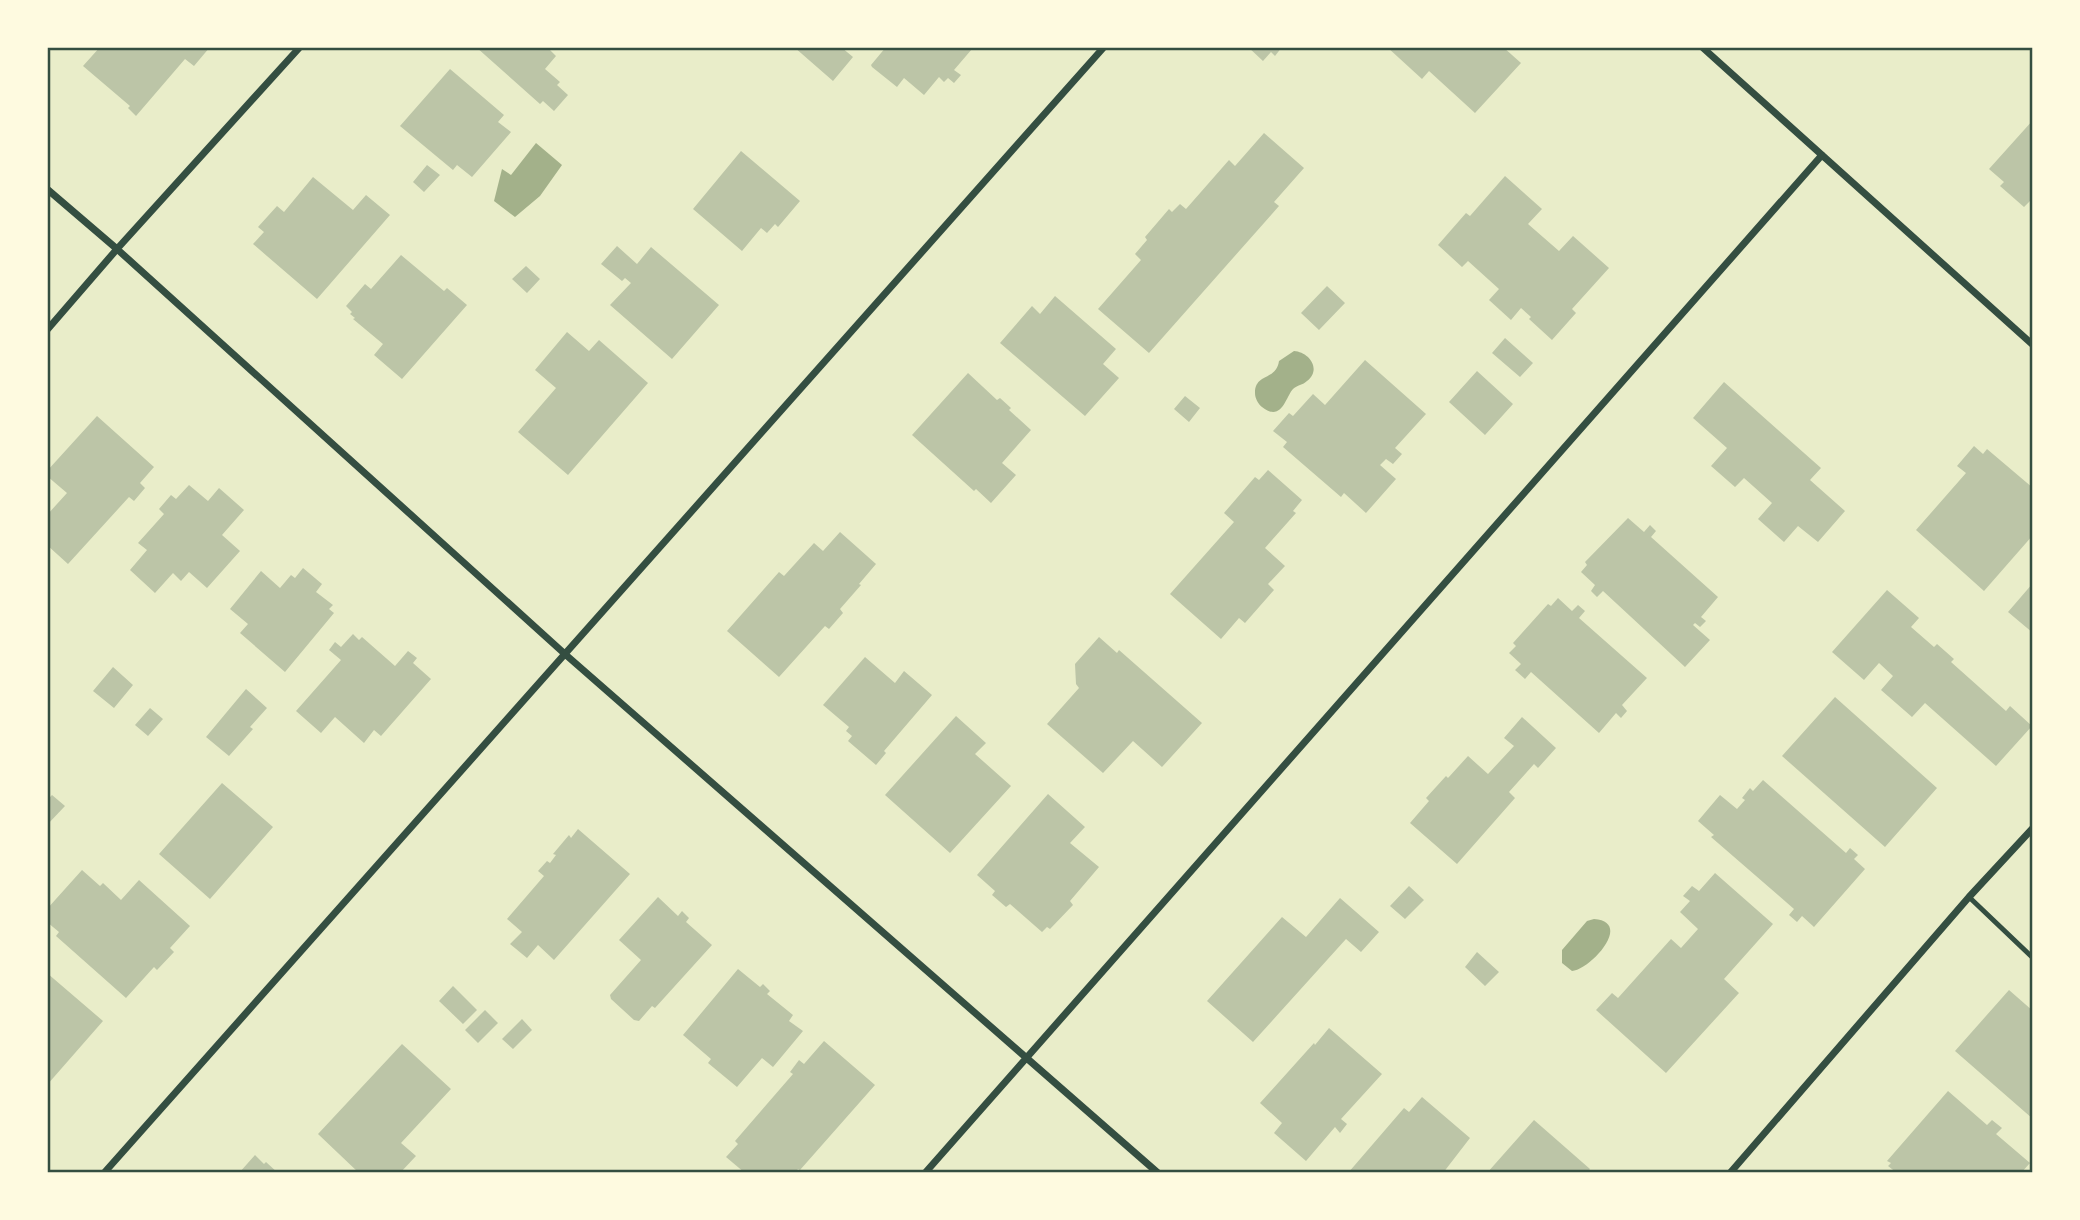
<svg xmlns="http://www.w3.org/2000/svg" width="2080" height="1220" font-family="'PT Sans',sans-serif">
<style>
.water{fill:#a3b18a}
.building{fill:#bcc5a7}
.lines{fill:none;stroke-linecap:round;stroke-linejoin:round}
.service{stroke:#344e41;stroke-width:5}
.minor{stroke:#344e41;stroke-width:7}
.neatline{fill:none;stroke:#344e41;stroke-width:2.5}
</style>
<rect width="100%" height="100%" fill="#e9edc9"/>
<path class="water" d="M536,143L562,165L540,196L515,217L494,201L502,169L511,175Z
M1294,351C1309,352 1322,369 1307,381C1303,385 1297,385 1293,389C1286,396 1282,423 1262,407C1258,404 1255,398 1255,393C1255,373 1276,381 1279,361Z
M1594,919C1634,922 1590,970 1572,971L1562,963V950L1587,921Z"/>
<path class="building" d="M100,47H210L194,66L185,59L136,116L128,108L130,106L83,66Z
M476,47H552L550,50L556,56L545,69L560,82L557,85L568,95L554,111L543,101L540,104Z
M794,47H841L853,57L833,81Z
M886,47H970L972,49L954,70L961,75L954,83L948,78L944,82L939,77L924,95L904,78L897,87L872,67L871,65Z
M1248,47H1282L1275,56L1271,52L1263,61Z
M1387,47H1503L1521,63L1475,113L1429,71L1422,79Z
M450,69L504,115L498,122L511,132L472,177L457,165L453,170L400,126Z
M2033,120V204L2030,201L2024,207L2000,186L2004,182L1989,169Z
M1264,133L1304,168L1274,202L1279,206L1149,353L1098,309L1141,260L1135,254L1147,240L1145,237L1169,209L1172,212L1180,204L1186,209L1229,160L1235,166Z
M741,151L800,201L778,227L775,224L767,233L761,228L742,251L693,209Z
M427,165L440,175L424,192L413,182Z
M1505,176L1542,209L1528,224L1559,251L1573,236L1609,268L1572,309L1576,313L1552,340L1529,319L1531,317L1521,308L1511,320L1489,300L1499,289L1468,261L1462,267L1438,245L1466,213L1470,216Z
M313,177L353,210L366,195L390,215L317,299L253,244L264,232L258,227L277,206L284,212Z
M617,246L637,264L651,247L719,305L672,359L610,305L631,283L625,278L622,281L601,264Z
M401,255L444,291L447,288L467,305L402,379L374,355L383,344L353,319L355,318L350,314L352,312L346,306L365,284L371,289Z
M526,266L540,279L527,293L512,279Z
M1327,286L1345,303L1319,330L1301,313Z
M1055,296L1116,349L1103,364L1119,378L1085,416L1000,343L1032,306L1040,314Z
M567,332L589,351L599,340L648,383L568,475L518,432L556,388L535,370Z
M1505,338L1533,363L1520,377L1492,353Z
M1365,360L1426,414L1395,448L1402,454L1393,464L1386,459L1380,465L1396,479L1366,513L1344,493L1341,497L1283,447L1287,442L1273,431L1289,413L1293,416L1313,394L1325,405Z
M1477,371L1513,404L1485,435L1449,402Z
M968,373L997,400L1000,398L1011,408L1009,410L1031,430L1002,463L1016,475L991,503L976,489L974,491L912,435Z
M1724,382L1821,468L1810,480L1845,511L1818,542L1798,526L1784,542L1758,519L1772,503L1744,478L1735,487L1711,466L1727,448L1693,418Z
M1185,396L1200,408L1189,422L1174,409Z
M97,416L154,467L140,483L145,488L134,501L129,497L68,564L47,545V515L67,493L47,476V471Z
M1974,446L1983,454L1987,449L2033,488V535L1984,591L1916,530L1966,473L1957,466Z
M1268,470L1302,500L1293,511L1296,513L1265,548L1285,566L1268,584L1274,590L1245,623L1239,618L1221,639L1170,594L1234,522L1224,513L1255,477L1259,480Z
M189,485L208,501L219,488L244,510L222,535L240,551L207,588L189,572L181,581L173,573L155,593L130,570L147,550L138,543L164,514L159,509L171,495L176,499Z
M1628,518L1644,532L1650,525L1656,531L1651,537L1718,597L1701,617L1706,621L1700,627L1695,623L1693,625L1710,640L1685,667L1603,591L1597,597L1591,591L1595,585L1581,572L1587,565L1585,562Z
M840,532L876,564L859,584L861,585L840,609L843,613L829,629L825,626L779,677L727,631L779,572L784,576L814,543L823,551Z
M303,568L322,584L316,592L333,605L329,609L334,613L285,672L240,633L248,624L230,609L261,571L280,588L291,575L295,578Z
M2033,583V633L2008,612Z
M1887,590L1919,618L1911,627L1934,647L1937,644L1954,659L1951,662L2006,711L2010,706L2032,726L1996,766L1925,703L1912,717L1881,690L1893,676L1879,663L1864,680L1832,652Z
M1558,598L1572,611L1578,605L1585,611L1579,618L1647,678L1622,705L1627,711L1621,718L1616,713L1599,733L1531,672L1525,679L1515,670L1521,664L1509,653L1516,646L1513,643L1548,604L1551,606Z
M353,634L359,640L362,637L395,666L408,651L417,658L413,663L431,679L381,736L374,730L364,743L335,717L321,733L296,711L341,660L329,650L335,642L341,647Z
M1099,637L1117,653L1119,650L1202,723L1162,767L1133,741L1103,773L1047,724L1079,688L1076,684L1075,664Z
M865,657L895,683L904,671L932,695L884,751L886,753L876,765L848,741L852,736L846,731L849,727L823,705Z
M113,667L133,685L114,708L93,691Z
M246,689L267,708L250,727L253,729L229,756L206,737Z
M1835,697L1937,788L1885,847L1782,756Z
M150,708L163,719L148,736L135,725Z
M956,716L986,743L975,754L1011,786L950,853L885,795Z
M1522,717L1556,748L1538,768L1534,764L1509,792L1515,798L1457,864L1410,823L1429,801L1426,798L1446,776L1448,778L1468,756L1488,774L1514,746L1504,738Z
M1763,780L1846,853L1850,848L1858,855L1854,859L1865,869L1814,927L1802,916L1797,922L1789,915L1794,909L1711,837L1714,835L1698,821L1720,795L1737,809L1745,800L1742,798L1750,788L1753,791Z
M222,783L273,827L210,899L159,854Z
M1048,794L1085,827L1070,843L1099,867L1070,901L1073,905L1050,929L1047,927L1042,932L1010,904L1006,907L992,895L995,891L977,875Z
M52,795L65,806L47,825V800Z
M578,829L630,874L554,960L538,945L527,958L510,944L522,932L507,919L544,876L538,871L547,861L550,863L556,855L553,854L569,835L571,838Z
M82,870L100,886L103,883L121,900L139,880L190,926L170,948L174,952L157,970L154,967L126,998L56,936L59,932L47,922V909Z
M1715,873L1773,924L1724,979L1739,993L1666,1073L1596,1010L1612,993L1618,998L1671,939L1681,948L1698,929L1680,912L1690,901L1683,896L1692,886L1699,891Z
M1409,886L1424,900L1405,919L1390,906Z
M658,897L678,916L682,911L689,918L686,922L712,945L655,1008L652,1006L639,1021L634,1020L611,999L610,995L641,960L619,940Z
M1340,898L1379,932L1361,952L1346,939L1253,1042L1207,1001L1282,917L1306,937Z
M1477,952L1499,972L1485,986L1465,967Z
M738,969L760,987L763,984L770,991L767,994L793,1015L789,1021L803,1031L773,1067L762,1058L737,1087L708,1063L711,1059L683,1035Z
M47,973L103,1021L47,1085Z
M453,986L477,1010L463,1024L439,1001Z
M2009,990L2033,1011V1119L1955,1051Z
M485,1010L498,1023L478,1043L465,1030Z
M522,1019L532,1030L513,1049L502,1039Z
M1329,1028L1382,1074L1341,1119L1347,1124L1340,1133L1335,1127L1306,1161L1274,1133L1282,1123L1260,1103L1314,1043L1315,1045Z
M824,1041L875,1085L800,1170L798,1169L795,1173H745L726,1157L738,1144L735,1141L793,1074L790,1072L799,1060L804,1064Z
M402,1044L451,1089L401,1143L416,1156L400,1173H359L318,1134Z
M1948,1091L1987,1125L1992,1120L2002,1128L1996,1134L2030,1163L2021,1173H1897L1888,1166L1891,1163L1887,1161Z
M1422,1097L1470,1138L1443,1173H1348L1404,1108L1409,1112Z
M1534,1120L1590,1169L1587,1173H1487Z
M255,1155L264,1164L266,1162L278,1173H239Z"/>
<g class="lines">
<path class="service" d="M1969,897L2033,958"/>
<path class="minor" d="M1702,47L2033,345
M47,189L117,249L566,655L1158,1173
M47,330L117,249L300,47
M104,1173L1104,47
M925,1173L1822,155
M1730,1173L1969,897L2033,828"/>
</g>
<rect width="2080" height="1220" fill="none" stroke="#fefae0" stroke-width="98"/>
<rect x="49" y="49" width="1982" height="1122" class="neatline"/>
</svg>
